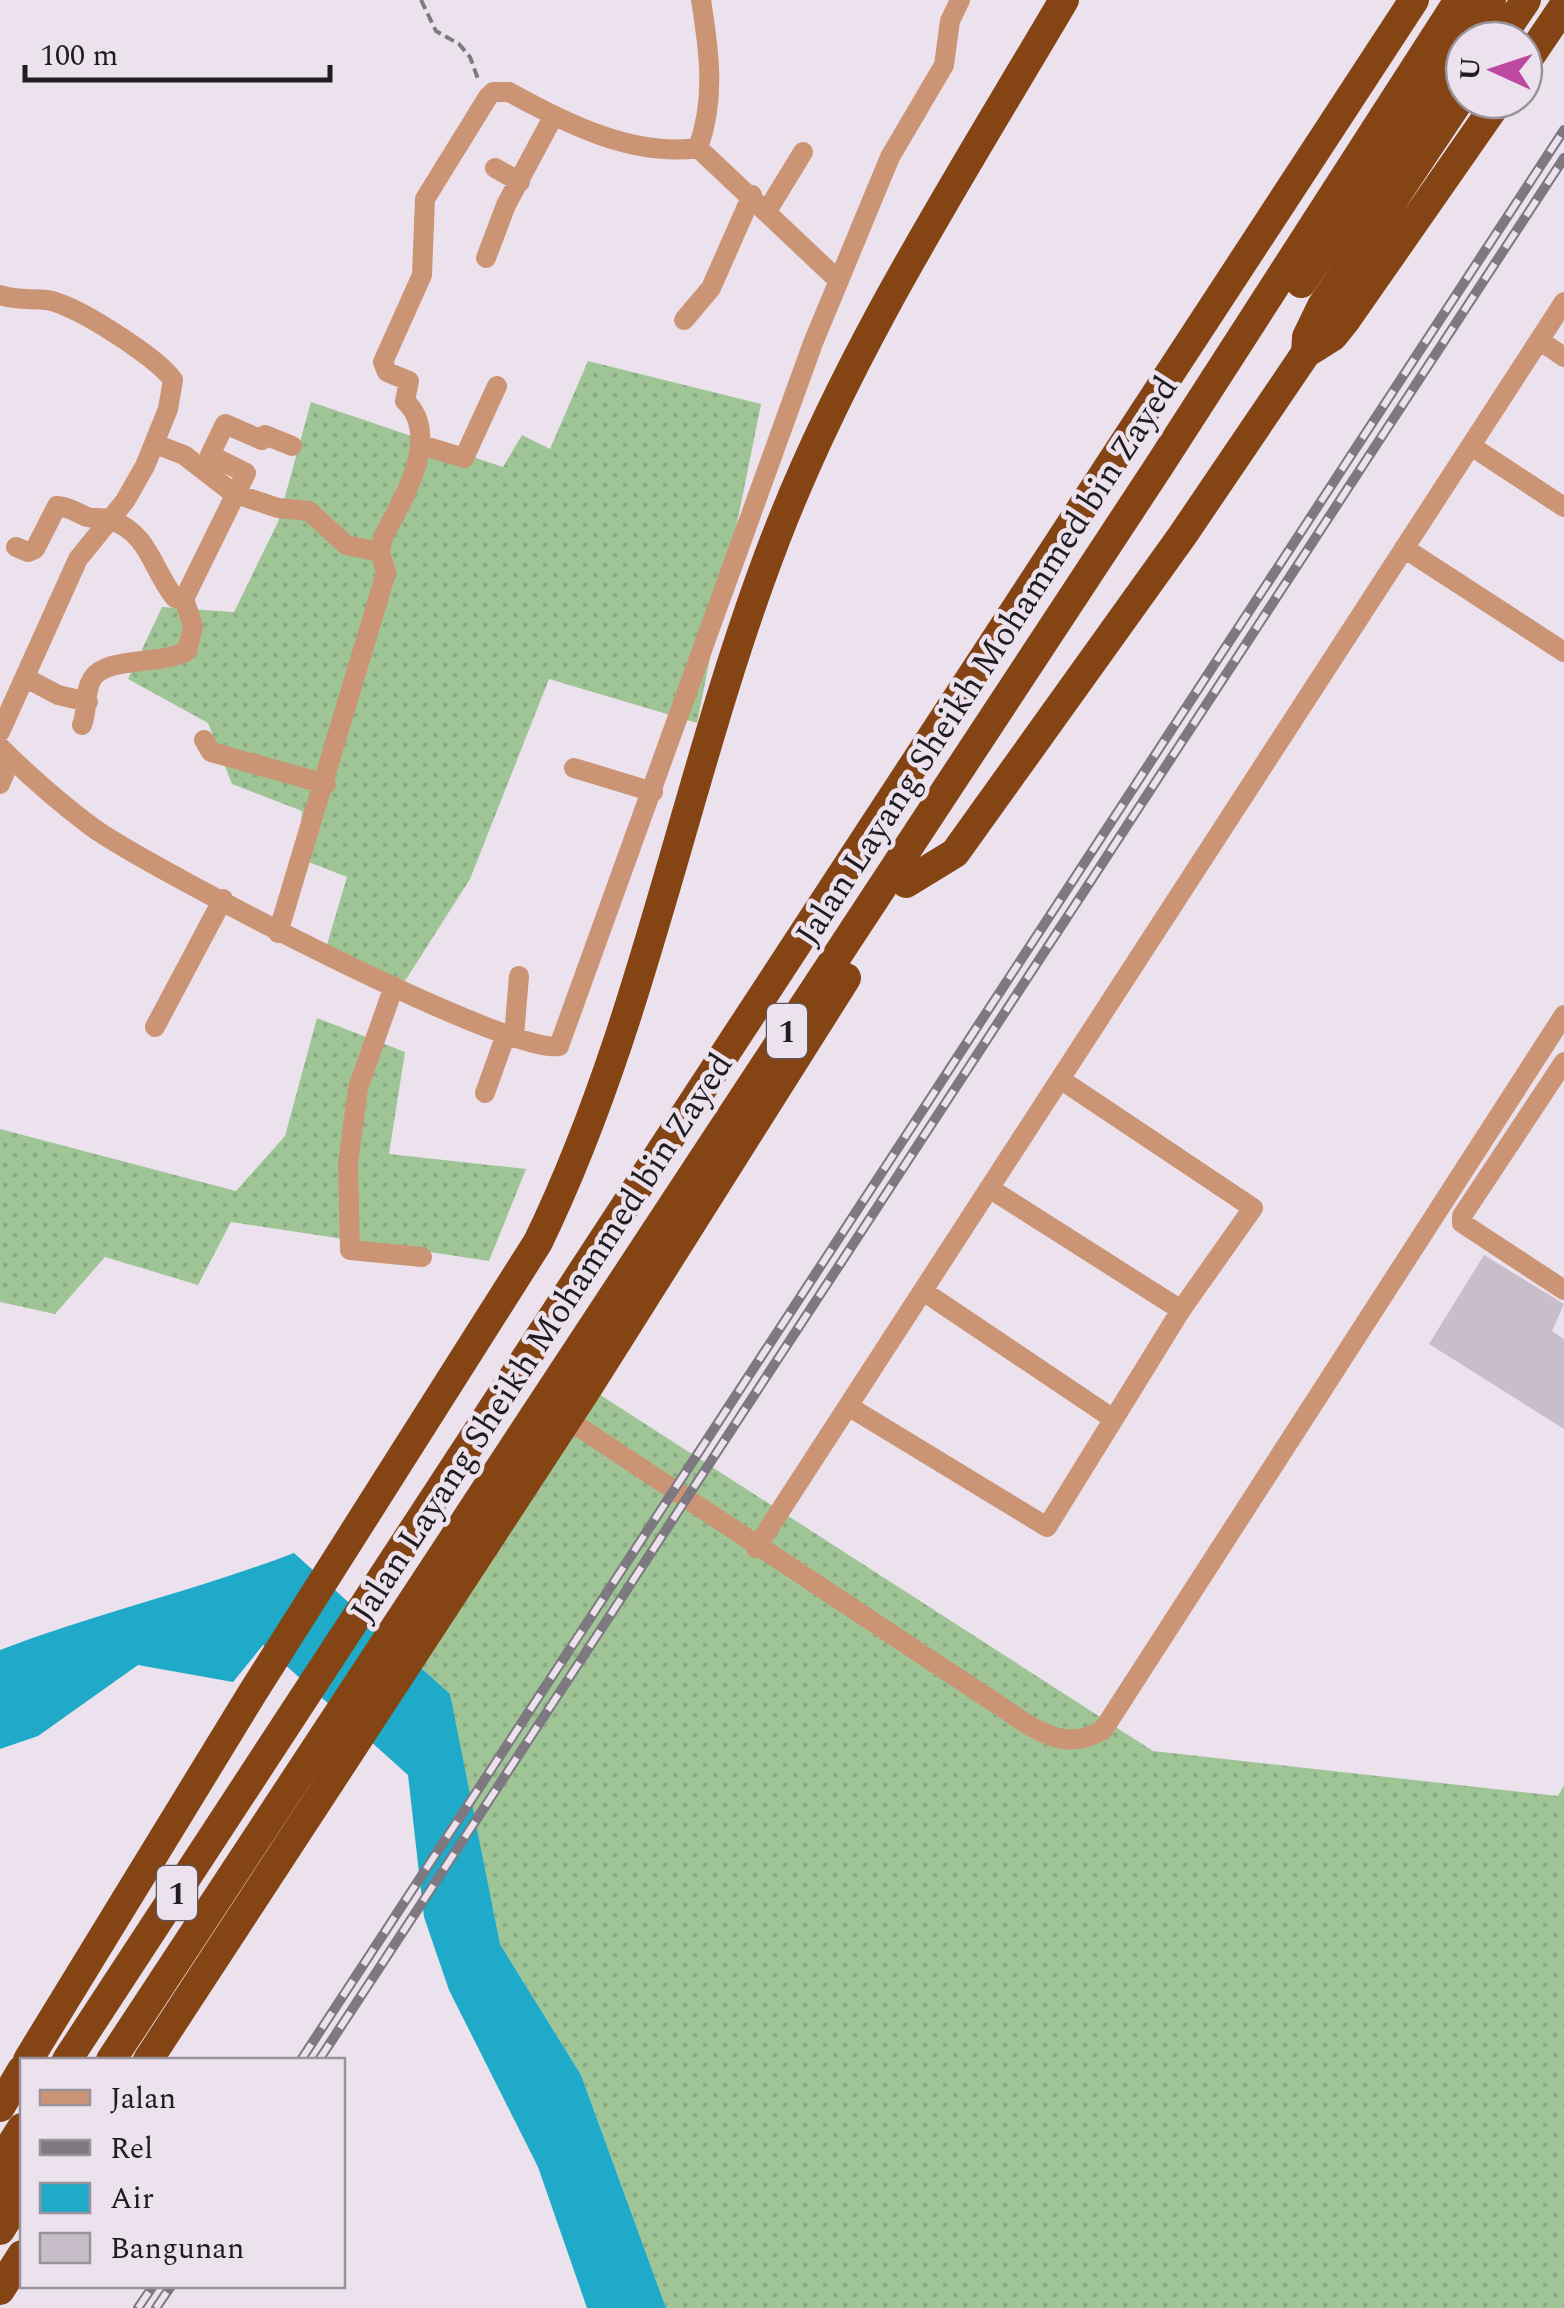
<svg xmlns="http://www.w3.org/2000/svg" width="1564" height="2308" font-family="Spectral,serif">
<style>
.grass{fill:url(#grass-dots)}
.water{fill:#1faac9}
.building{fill:#c8beca}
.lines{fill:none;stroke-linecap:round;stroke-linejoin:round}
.path{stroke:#7f7981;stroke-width:4;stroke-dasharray:10 5;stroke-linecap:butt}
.minor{stroke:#cb9575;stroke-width:20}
.highway{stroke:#844414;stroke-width:30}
.rail-casing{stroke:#7e7880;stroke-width:10}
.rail{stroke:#ece2ee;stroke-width:6;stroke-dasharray:19;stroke-linecap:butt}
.labels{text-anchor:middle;stroke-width:9;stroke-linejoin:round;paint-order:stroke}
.shield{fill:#ece2ee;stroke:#5d585e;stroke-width:2.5}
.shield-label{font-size:32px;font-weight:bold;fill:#201d21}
.street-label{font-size:35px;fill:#201d21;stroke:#ece2ee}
</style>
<defs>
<pattern id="grass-dots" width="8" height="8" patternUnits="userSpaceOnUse" patternTransform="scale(2.5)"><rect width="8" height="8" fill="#9fc597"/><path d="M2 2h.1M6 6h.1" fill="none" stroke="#89a982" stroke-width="1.8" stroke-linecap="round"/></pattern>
</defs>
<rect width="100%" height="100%" fill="#ece2ee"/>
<path class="grass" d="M588,361L761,404L697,723L549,679L470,879L405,981L326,948L347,877L298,858L302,811L232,784L208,723L128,679L162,607L234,612L278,522L311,402L503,467L522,435L550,449Z
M317,1018L405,1052L389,1154L526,1169L489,1261L231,1222L198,1285L105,1257L55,1314L0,1302V1129L236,1191L285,1136Z
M588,1387L1153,1751L1558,1796L1564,1785V2308H666L581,2075L500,1944L449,1694L410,1657Z"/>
<path class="water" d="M294,1553L450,1694L500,1944L581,2075L666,2308H587L538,2167L449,1990L424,1917L408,1775L263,1645L233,1682L138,1665L38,1736L0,1749V1650C97,1613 197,1590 294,1553Z"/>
<path class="building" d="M1484,1255L1564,1304L1552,1331L1564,1339V1429L1429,1344Z"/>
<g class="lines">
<path class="path" d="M421,0L436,31L459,44L470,57L478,79"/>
<path class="minor" d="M698,148C716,99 709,50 701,0
M495,168L520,182
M767,211L803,152
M486,258L506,205L553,117
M0,295C17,301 30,298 47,300C75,304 158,358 173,380L168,409L145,466L125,501L78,559L0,732
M684,320L711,288L752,195
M1539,340L1564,357
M155,444L184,455L233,493L278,508L309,511L346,545L380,552
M422,445L464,458L497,386
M1471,446L1564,507
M16,547L28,552L35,549L57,506C70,507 75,512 87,517C94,519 103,517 111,520C150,534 152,570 175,598L184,599L246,473L210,455L225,424L262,440L265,435L292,446
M1404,548L1564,652
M26,678L58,695L88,702
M82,725C88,710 84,692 92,679C106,656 158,666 187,651L193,626L184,599
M204,740L211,752L326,784
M0,747C28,775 60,803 92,827C147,867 509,1056 559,1046L813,343L890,157L944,65L950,21L960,0
M574,768L653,792
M0,784L11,758
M278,933L386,573L380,552L383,537C403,500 442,435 405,401L409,381L387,372L383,362L422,275L425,199L488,97L493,92H509C565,123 632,157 698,148L839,281
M394,986L358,1088L348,1164L350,1250L422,1257
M155,1027L223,899
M514,1036L519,976
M1564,1062L1462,1216V1223L1564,1290
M485,1093L506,1034
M989,1188L1181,1310
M923,1291L1112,1418
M848,1406L1047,1527L1181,1310L1253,1208L1060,1079
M567,1419L1030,1726C1056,1741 1076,1745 1103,1730L1564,1015
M756,1548L1564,302"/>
<path class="highway" d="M1464,40L1491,0
M1499,40L1526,0
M1524,65L1564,6
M1301,283L1464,41
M1306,353L1333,336L1345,321L1499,100
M906,883L955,853L1182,536L1306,353L1307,337L1322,306L1464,93
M28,2060L253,1692L538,1242C646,1019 686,771 775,540C848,350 961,175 1064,0
M67,2060L1414,0
M111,2060L1159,466L1459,0
M148,2060L588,1387L846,978
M0,2107L22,2070
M0,2162L22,2128
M0,2193L22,2159
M0,2230L22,2195
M0,2290L22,2255"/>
<defs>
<path id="rail" d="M301,2060L1564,130
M319,2060L1564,158
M138,2308L153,2286
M156,2308L171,2286"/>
</defs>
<use href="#rail" class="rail-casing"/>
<use href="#rail" class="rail"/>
</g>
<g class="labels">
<g class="shield">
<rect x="767" y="1004" width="40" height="54" rx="8"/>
<rect x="157" y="1866" width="40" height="54" rx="8"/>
</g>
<g class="shield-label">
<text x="787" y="1042">1</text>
<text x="177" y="1904">1</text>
</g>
<g class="street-label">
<text transform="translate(986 660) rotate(-57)" y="12">Jalan Layang Sheikh Mohammed bin Zayed</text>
<text transform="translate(541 1337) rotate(-57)" y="12">Jalan Layang Sheikh Mohammed bin Zayed</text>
</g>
</g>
<rect x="20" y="2058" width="325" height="230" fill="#ece2ee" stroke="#9a939c" stroke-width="2.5"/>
<rect x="40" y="2090" width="50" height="15" fill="#cb9575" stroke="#9a939c" stroke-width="2.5"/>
<text x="110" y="2108" font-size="30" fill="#201d21">Jalan</text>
<rect x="40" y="2140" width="50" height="15" fill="#7e7880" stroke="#9a939c" stroke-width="2.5"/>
<text x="110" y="2158" font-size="30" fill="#201d21">Rel</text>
<rect x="40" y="2183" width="50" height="30" fill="#1faac9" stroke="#9a939c" stroke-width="2.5"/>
<text x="110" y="2208" font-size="30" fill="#201d21">Air</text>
<rect x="40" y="2233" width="50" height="30" fill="#c8beca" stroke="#9a939c" stroke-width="2.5"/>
<text x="110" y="2258" font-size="30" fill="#201d21">Bangunan</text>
<g transform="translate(1494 70) rotate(273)"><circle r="48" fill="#ece2ee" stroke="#9a939c" stroke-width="2.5"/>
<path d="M0-8L18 38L0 25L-18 38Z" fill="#bd48a0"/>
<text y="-15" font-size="28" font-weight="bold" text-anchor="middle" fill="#201d21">U</text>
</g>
<path d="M25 65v15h305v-15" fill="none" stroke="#201d21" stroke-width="5"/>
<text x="40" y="65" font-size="30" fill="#201d21" stroke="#ece2ee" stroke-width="8" paint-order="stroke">100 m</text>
</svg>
